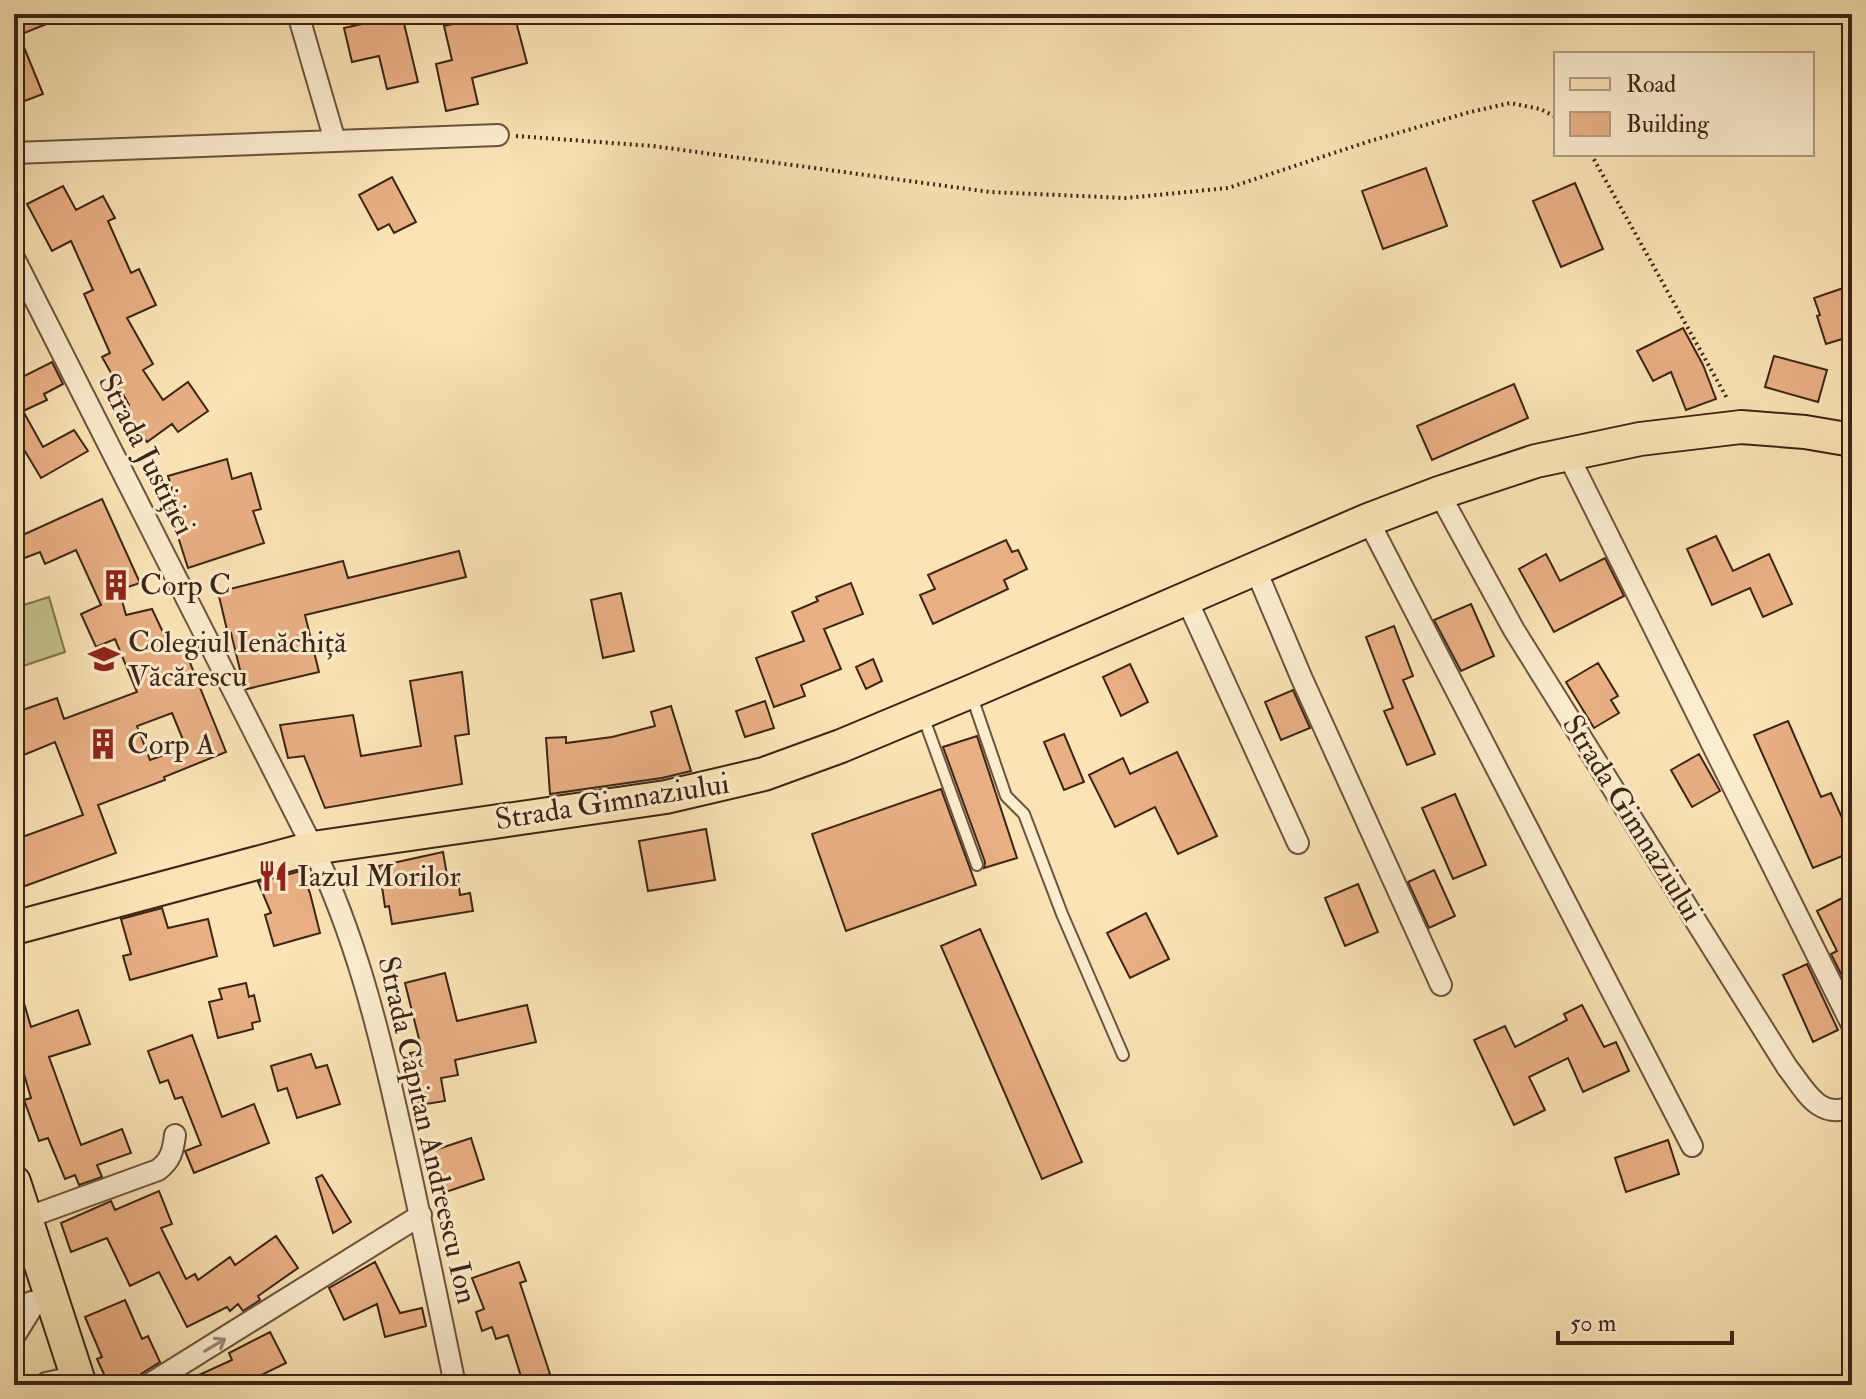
<svg xmlns="http://www.w3.org/2000/svg" width="1866" height="1399" font-family="'IM FELL Double Pica',serif">
<style>
.green{fill:#c3c28a;stroke:#807350;stroke-width:2}
.building{fill:#e9b084;stroke:#3d2416;stroke-width:2;fill-rule:evenodd}
.lines{fill:none;stroke-linecap:round;stroke-linejoin:round}
.service-casing{stroke:#6c543e;stroke-width:14}
.minor-casing{stroke:#6c543e;stroke-width:24}
.tertiary-casing{stroke:#6c543e;stroke-width:28}
.primary-casing{stroke:#3d2416;stroke-width:36}
.path{stroke:#3d2416;stroke-width:4;stroke-dasharray:2 4;stroke-linecap:butt}
.service{stroke:#fcedcf;stroke-width:10}
.minor{stroke:#fcedcf;stroke-width:20}
.tertiary{stroke:#fcedcf;stroke-width:24}
.primary{stroke:#fae4b5;stroke-width:32}
.oneway{stroke:#9c8872}
.labels{text-anchor:middle;stroke-width:6;stroke-linejoin:round;paint-order:stroke}
.street-label{font-size:30px;fill:#3d2416;stroke:#fcedcf}
.poi-label{font-size:30px;fill:#3d2416;stroke:#fcedcf;text-anchor:start}
</style>
<rect width="100%" height="100%" fill="#fae4b5"/>
<filter id="stains"><feTurbulence type="fractalNoise" baseFrequency=".0025" numOctaves="4"/><feColorMatrix values="0 0 0 0 .2 0 0 0 0 .09 0 0 0 0 .02 0 0 0 .5 -.17"/></filter>
<radialGradient id="worn" r=".72"><stop offset=".6" stop-color="#630" stop-opacity="0"/><stop offset="1" stop-color="#630" stop-opacity=".3"/></radialGradient>
<path class="green" d="M49,597L65,652L14,669V608Z"/>
<path class="building" d="M14,14L69,15L19,35L43,94L14,105Z
M493,14H514L527,63L472,78L478,104L446,111L436,64L452,60L444,26Z
M402,15L418,82L387,89L379,56L352,62L344,28Z
M1426,168L1447,226L1383,249L1362,191Z
M392,177L416,222L394,233L389,224L378,230L359,195Z
M1575,183L1603,249L1561,267L1533,201Z
M63,186L76,210L103,196L115,218L108,221L131,273L139,269L156,305L127,318L153,364L143,370L163,400L188,382L208,411L178,432L172,424L147,442L124,409L129,405L102,357L110,353L84,294L93,290L71,241L52,251L27,204Z
M1852,285V336L1826,344L1817,316L1820,315L1814,298Z
M1683,328L1703,365L1716,399L1686,410L1671,372L1653,381L1637,351Z
M1774,356L1827,370L1818,402L1765,387Z
M52,362L63,384L44,394L47,400L23,411L43,447L74,430L88,451L41,478L14,433V381Z
M1514,384L1528,418L1432,460L1417,426Z
M227,459L232,479L251,473L261,509L253,511L264,543L188,568L166,499L174,496L168,476Z
M102,499L140,583L119,590L126,615L152,609L168,643L180,638L226,752L164,777L165,780L98,805L116,853L14,890V840L83,815L55,742L14,759V713L57,698L64,719L137,692L115,639L96,647L81,614L101,605L76,550L45,564L40,552L14,562V539ZM172,713L186,747L150,760L137,726Z
M1716,536L1733,571L1769,554L1792,604L1763,617L1750,588L1712,605L1687,549Z
M1006,540L1012,552L1018,550L1027,569L1004,580L1008,589L933,624L920,595L935,589L928,575Z
M459,551L466,577L305,615L319,672L247,689L242,678L231,633L228,634L218,592L343,561L348,578Z
M1546,554L1560,581L1605,558L1624,596L1554,632L1519,569Z
M851,583L863,614L824,629L841,669L801,685L805,696L774,707L756,658L804,641L792,612L818,601L816,597Z
M621,593L634,651L603,658L591,600Z
M1471,604L1494,656L1461,671L1434,620Z
M1394,626L1413,676L1403,680L1435,754L1407,765L1384,711L1393,708L1366,637Z
M873,659L882,681L866,689L856,667Z
M1598,663L1618,696L1611,700L1619,713L1594,728L1566,682Z
M1130,664L1148,702L1121,716L1103,677Z
M462,672L469,734L455,736L462,784L325,808L304,756L288,758L280,725L353,715L361,756L421,746L410,681Z
M1293,690L1310,728L1281,740L1265,702Z
M765,701L774,728L745,737L736,711Z
M671,706L691,771L662,778L550,794L546,738L566,737V743L612,737L655,726L651,712Z
M1788,721L1821,797L1831,793L1852,840V852L1813,868L1754,735Z
M1064,734L1084,782L1064,790L1044,742Z
M977,736L1017,858L984,868L985,862L943,747Z
M1177,752L1217,836L1178,854L1155,807L1115,827L1089,775L1123,758L1130,774Z
M1699,754L1720,791L1692,807L1671,770Z
M941,789L976,885L846,931L812,834Z
M1455,794L1486,865L1453,879L1422,808Z
M706,829L715,880L648,891L639,841Z
M443,852L448,881L458,879L460,895L470,893L473,911L392,924L389,906L385,907L379,866Z
M1434,870L1455,916L1429,928L1408,882Z
M301,871L310,893L320,933L274,946L265,915L271,913L258,882Z
M1358,884L1378,932L1345,946L1325,898Z
M1852,893V981L1847,971L1841,974L1831,954L1837,951L1817,911Z
M162,908L168,928L208,919L217,956L130,980L123,956L131,954L121,919Z
M1146,913L1169,959L1130,978L1107,933Z
M980,929L1082,1162L1042,1179L941,946Z
M1807,964L1838,1030L1813,1042L1783,975Z
M445,973L457,1021L527,1005L536,1042L455,1060L458,1075L441,1078L445,1101L419,1105L410,1053L422,1051L405,983Z
M246,983L249,997L254,995L260,1021L252,1023L253,1029L218,1038L209,1002L222,999L219,989Z
M19,986L31,1027L78,1010L90,1044L49,1057L81,1145L122,1129L131,1153L97,1165L102,1177L79,1185L75,1175L65,1179L48,1138L39,1141L24,1100L31,1098L14,1040V987Z
M1582,1005L1604,1047L1616,1042L1629,1071L1583,1092L1568,1058L1529,1077L1545,1110L1514,1125L1474,1040L1505,1026L1515,1047L1567,1020L1564,1014Z
M192,1035L222,1117L254,1104L269,1143L194,1173L185,1151L201,1145L182,1097L175,1099L168,1080L160,1083L148,1051Z
M311,1054L316,1068L327,1065L340,1104L297,1118L287,1088L278,1091L271,1066Z
M471,1138L484,1179L440,1194L426,1153Z
M1668,1140L1679,1174L1626,1192L1615,1158Z
M322,1175L351,1222L333,1233L316,1178Z
M159,1191L172,1224L161,1228L186,1279L195,1274L198,1280L230,1257L235,1265L276,1236L298,1268L258,1296L260,1300L243,1311L238,1304L230,1311L227,1307L187,1327L159,1272L130,1286L107,1238L71,1252L61,1223L111,1201L115,1210Z
M375,1262L400,1313L422,1308L426,1326L385,1337L377,1304L344,1320L329,1288Z
M519,1262L526,1281L520,1283L550,1374L523,1383L508,1335L496,1339L492,1327L482,1331L476,1312L484,1309L472,1278Z
M125,1300L142,1339L148,1336L160,1362L141,1374L135,1385H109L97,1359L102,1357L85,1317Z
M270,1332L286,1363L241,1385H177L232,1360L229,1353Z"/>
<g class="lines">
<defs>
<path id="service" d="M971,694L1006,796L1024,814L1062,914L1123,1055
M923,716L977,865"/>
<path id="minor" d="M298,14L335,141
M14,153L498,135
M14,258L313,848C355,935 378,1027 399,1121C419,1209 437,1297 455,1385
M1567,453L1852,1025
M1439,493L1514,630L1787,1067C1806,1091 1818,1120 1852,1107
M1368,520L1692,1146
M1255,568L1302,679L1441,985
M1186,598L1298,843
M26,1218L158,1170C171,1160 173,1151 175,1135
M148,1385L421,1215"/>
<path id="tertiary" d="M14,1333L32,1304
M47,1385L78,1378"/>
<path id="primary" d="M14,928L313,848L666,797L764,774L841,746L970,692L1368,520L1439,493L1536,461L1640,439L1741,427L1805,432L1852,440
M14,1182L80,1385"/>
</defs>
<use href="#service" class="service-casing"/>
<use href="#minor" class="minor-casing"/>
<use href="#tertiary" class="tertiary-casing"/>
<use href="#primary" class="primary-casing"/>
<path class="path" d="M516,136L653,146L990,192L1126,198L1228,188L1370,141L1470,112L1510,103L1540,109L1556,117
M1591,154L1728,400"/>
<use href="#service" class="service"/>
<use href="#minor" class="minor"/>
<use href="#tertiary" class="tertiary"/>
<use href="#primary" class="primary"/>
</g>
<defs><path id="oneway-shaft" d="M-6 0H5M1.5-3L5.5 0L1.5 3" fill="none" stroke-width="1.6" stroke-linecap="round" stroke-linejoin="round" transform="scale(2)"/></defs>
<use class="oneway" href="#oneway-shaft" transform="translate(215 1345) rotate(-31)"/>
<defs>
<symbol id="building-bare" viewBox="-9 -9 18 18"><path d="M-4-6H4V6H1V3H-1V6H-4ZM-2.5-4.3h1.7v1.8h-1.7ZM.8-4.3h1.7v1.8H.8ZM-2.5-1h1.7V.8h-1.7ZM.8-1h1.7V.8H.8Z" fill="#8f2418" stroke="#fcedcf" stroke-width="2.5" paint-order="stroke"/></symbol>
<symbol id="school-bare" viewBox="-9 -9 18 18"><path d="M0-5L7-2L0 1L-7-2ZM-4 1L0 2.5L4 1V4Q0 6-4 4Z" fill="#8f2418" stroke="#fcedcf" stroke-width="2.5" paint-order="stroke"/></symbol>
<symbol id="restaurant-bare" viewBox="-9 -9 18 18"><path d="M-5-6h1v4h1v-4h1v4h1v-4h1v5L-1.5 .5V6h-2V.5L-5-1ZM5-6V6H3V1.5H1.5Q1.5-4 5-6Z" fill="#8f2418" stroke="#fcedcf" stroke-width="2.5" paint-order="stroke"/></symbol>
</defs>
<g fill-rule="evenodd">
<use href="#building-bare" x="94" y="563" width="44" height="44"/>
<use href="#school-bare" x="82" y="637" width="44" height="44"/>
<use href="#building-bare" x="81" y="722" width="44" height="44"/>
<use href="#restaurant-bare" x="251" y="854" width="44" height="44"/>
</g>
<g class="labels">
<g class="street-label">
<text transform="translate(147 454) rotate(63)" y="10">Strada Justiției</text>
<text transform="translate(612 801) rotate(-9)" y="10">Strada Gimnaziului</text>
<text transform="translate(1633 818) rotate(58)" y="10">Strada Gimnaziului</text>
<text transform="translate(428 1130) rotate(77)" y="10">Strada Căpitan Andreescu Ion</text>
</g>
<g class="poi-label">
<text x="140" y="595">Corp C</text>
<text x="128" y="652">Colegiul Ienăchiță<tspan x="128" dy="34">Văcărescu</tspan></text>
<text x="127" y="754">Corp A</text>
<text x="297" y="886">Iazul Morilor</text>
</g>
</g>
<rect width="1866" height="1399" fill="none" stroke="#fae4b5" stroke-width="48"/>
<rect x="16" y="16" width="1834" height="1367" fill="none" stroke="#3d2416" stroke-width="4"/>
<rect x="24" y="24" width="1818" height="1351" fill="none" stroke="#3d2416" stroke-width="2"/>
<rect x="1554" y="52" width="260" height="104" fill="#fcedcf" stroke="#b09d85" stroke-width="2"/>
<rect x="1570" y="78" width="40" height="12" fill="#fae4b5" stroke="#b09d85" stroke-width="2"/>
<text x="1626" y="92" font-size="24" fill="#3d2416">Road</text>
<rect x="1570" y="112" width="40" height="24" fill="#e9b084" stroke="#b09d85" stroke-width="2"/>
<text x="1626" y="132" font-size="24" fill="#3d2416">Building</text>
<path d="M1558 1331v12h174v-12" fill="none" stroke="#3d2416" stroke-width="4"/>
<text x="1570" y="1331" font-size="24" fill="#3d2416" stroke="#fcedcf" stroke-width="6" paint-order="stroke">50 m</text>
<rect width="100%" height="100%" filter="url(#stains)"/>
<rect width="100%" height="100%" fill="url(#worn)"/>
</svg>
